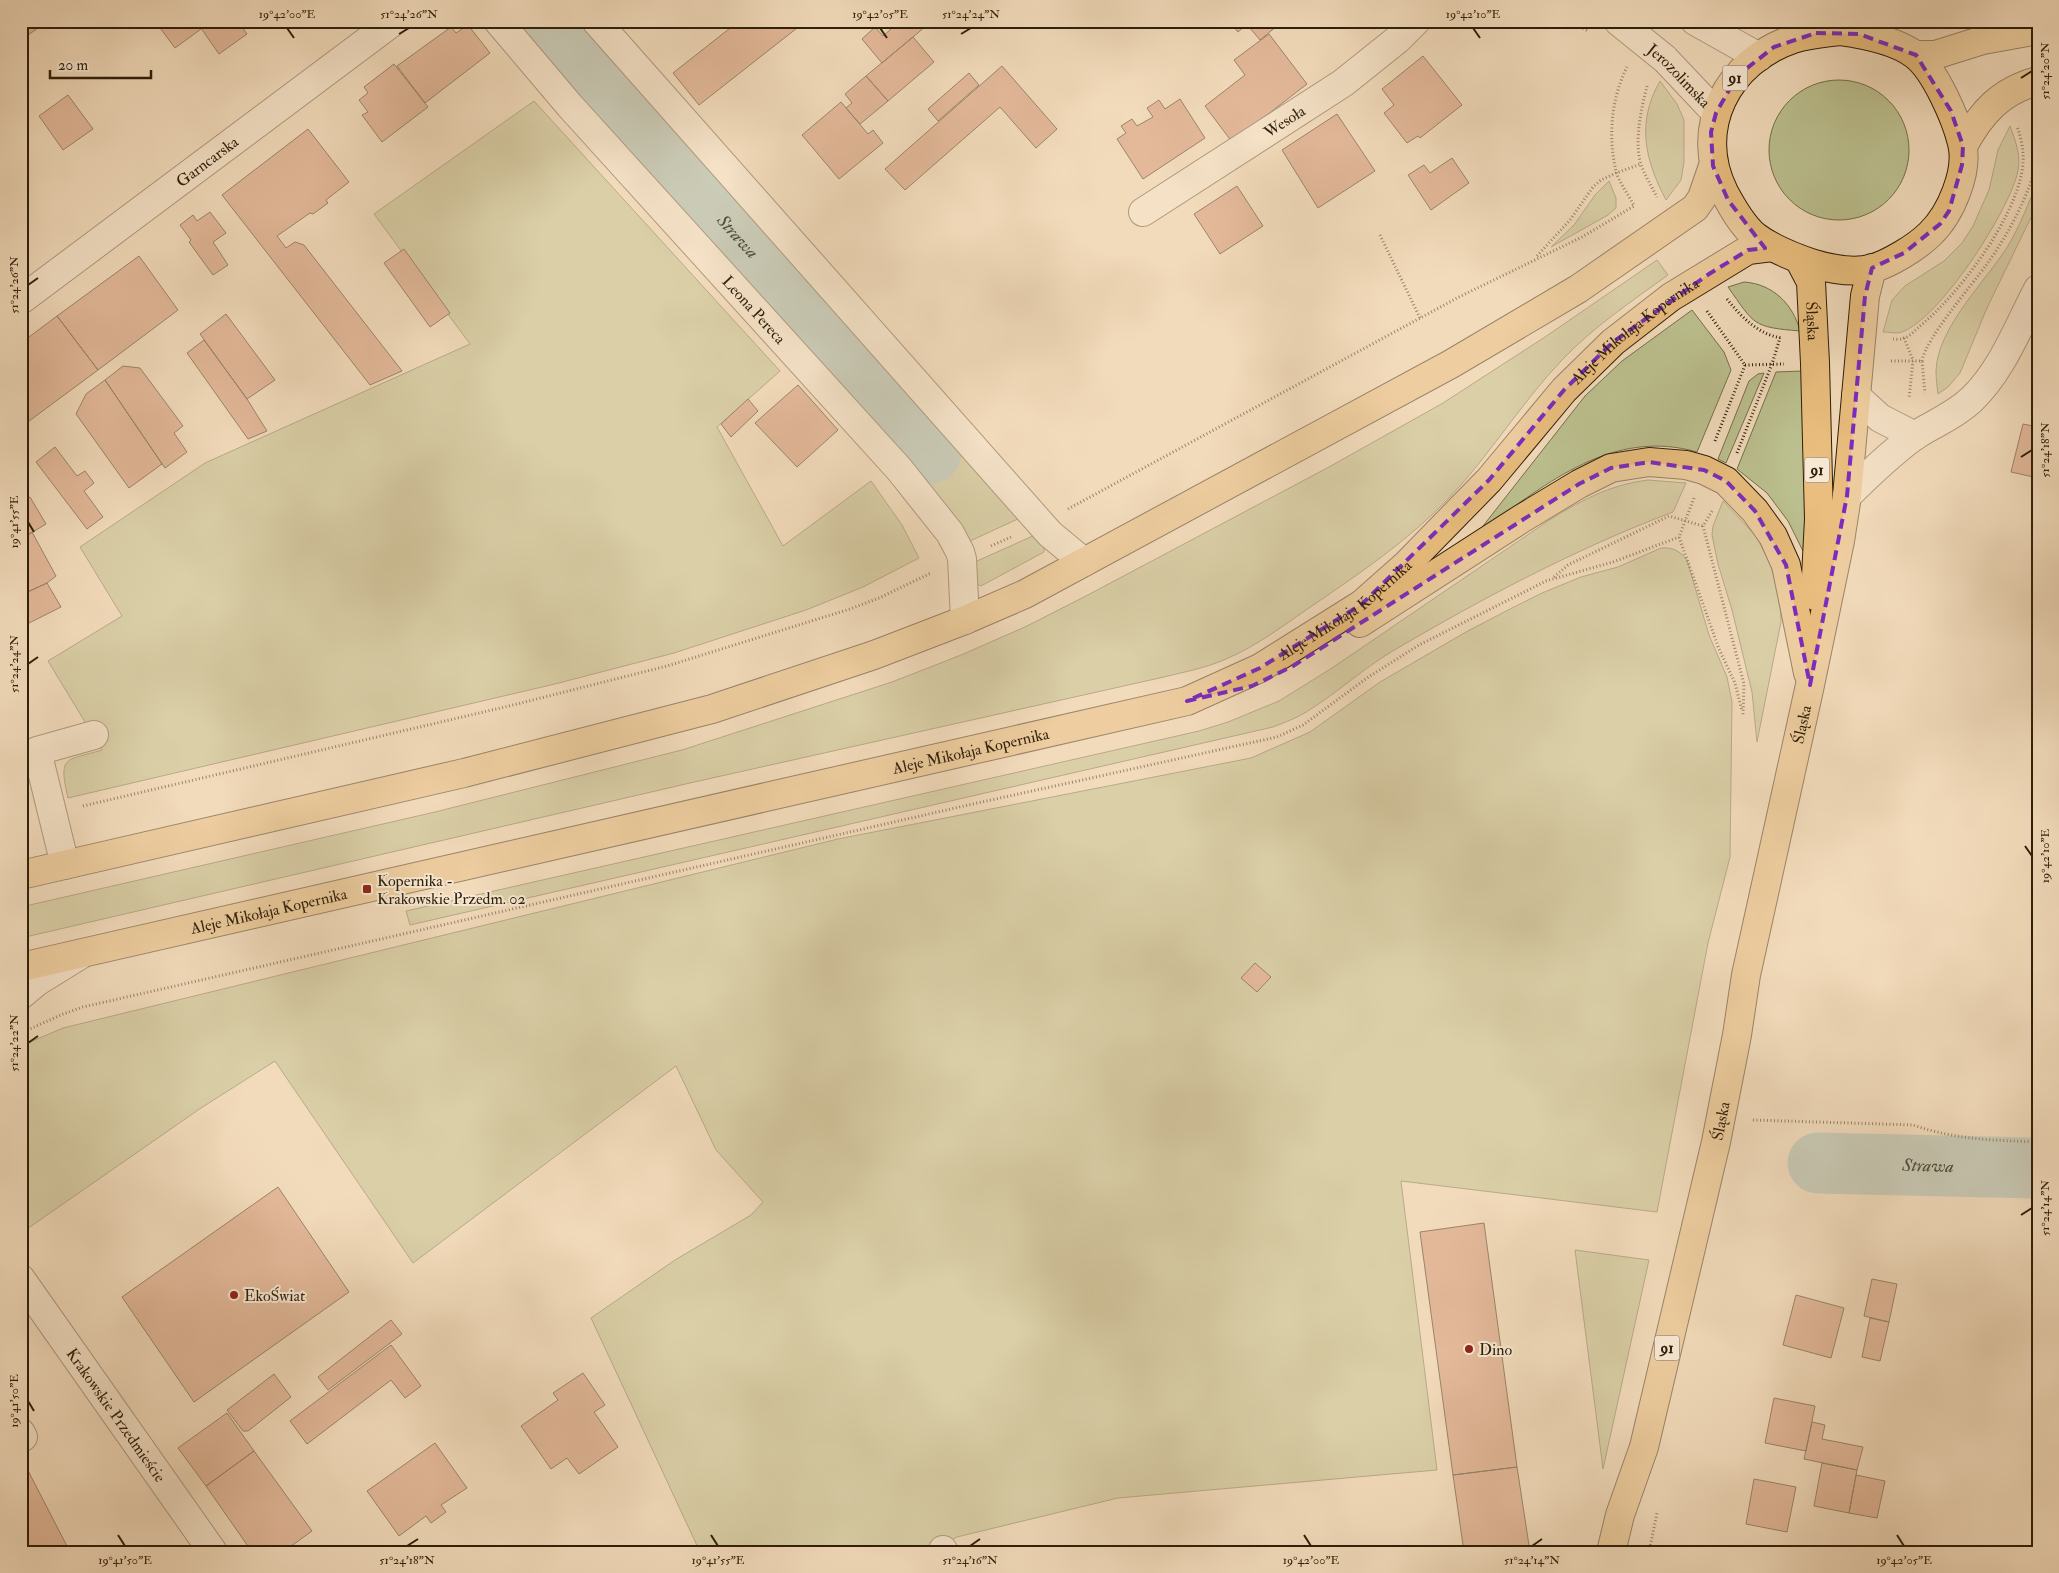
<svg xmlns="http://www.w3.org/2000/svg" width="2059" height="1573" font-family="'IM FELL Double Pica',serif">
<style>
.green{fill:#bcc08f;stroke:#756f4c}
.water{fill:#9bbbb4;stroke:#6f7c70}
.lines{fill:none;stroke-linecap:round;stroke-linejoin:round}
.shore{stroke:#646c5f;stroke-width:1}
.river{stroke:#9bbbb4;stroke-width:61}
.building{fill:#d19172;stroke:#2e1e0a}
.minor-casing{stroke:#5f4d36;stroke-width:30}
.major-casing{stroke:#2e1e0a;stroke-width:30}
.path{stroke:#2e1e0a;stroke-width:3;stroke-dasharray:1 2.5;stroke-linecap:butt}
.minor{stroke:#f7e8d3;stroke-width:28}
.major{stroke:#e9be7e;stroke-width:28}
.marked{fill:none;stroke:#7b2cbf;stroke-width:4;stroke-dasharray:10 6;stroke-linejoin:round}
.ticks{fill:none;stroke:#2e1e0a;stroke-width:2}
.poi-dot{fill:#8f2418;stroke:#f7e8d3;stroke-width:2}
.labels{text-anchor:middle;stroke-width:4;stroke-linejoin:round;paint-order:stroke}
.shield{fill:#f7e8d3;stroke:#6a5b46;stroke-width:1}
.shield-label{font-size:15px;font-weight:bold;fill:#2e1e0a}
.street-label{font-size:16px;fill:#2e1e0a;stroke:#f7e8d3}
.poi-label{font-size:16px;fill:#2e1e0a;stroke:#f7e8d3;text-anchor:start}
.water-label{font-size:18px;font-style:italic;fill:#4f4d3d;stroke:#f7e8d3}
.neatline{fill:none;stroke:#2e1e0a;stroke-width:2}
.ticks-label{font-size:12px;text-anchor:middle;fill:#2e1e0a}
</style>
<rect width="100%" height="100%" fill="#f2dbbb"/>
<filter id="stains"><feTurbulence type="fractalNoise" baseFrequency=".004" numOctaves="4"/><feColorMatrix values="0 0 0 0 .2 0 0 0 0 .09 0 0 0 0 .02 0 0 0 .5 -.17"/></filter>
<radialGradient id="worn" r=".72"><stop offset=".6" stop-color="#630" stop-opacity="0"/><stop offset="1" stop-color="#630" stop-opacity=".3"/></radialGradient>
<path class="green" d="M510,21H527L546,46L844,373L920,461L941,445L561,21H581L1020,518L970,541L963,530Z
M1769 150a70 70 0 1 1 140 0a70 70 0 1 1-140 0Z
M1660,81L1677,104L1684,120V162L1681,180L1666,200C1645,160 1636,123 1660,81Z
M534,101L780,371L717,427L783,546L871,481L902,525L919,558L863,587L806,610L674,653L555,684L68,798C58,755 65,761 102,750L48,661L122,616L80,547L205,463L470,344L374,214Z
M2010,126C2016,142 2022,158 2017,175C2006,215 1941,317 1902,332C1897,334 1889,332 1883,332L1892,300L1905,286L1944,261L1962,243L1973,226L1989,190L1998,150Z
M2038,180V203L1987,308L1960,373L1948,387L1938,394C1937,386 1936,378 1936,371C1937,328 1986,281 2008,246C2020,226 2029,202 2038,180Z
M1609,181L1616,198V208L1608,215L1551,247L1574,225L1595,195Z
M1657,260L1668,275C1631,302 1593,327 1562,360C1521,403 1490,455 1449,498C1409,540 1360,573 1312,606C1284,625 1257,646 1226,659C1206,668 1184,672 1164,677L690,783L21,938V907L435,812L682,750L892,682L961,655L1025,627L1086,596L1329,467L1443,403L1545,337Z
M1744,282C1773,284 1793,304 1800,331C1752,327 1755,325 1728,287Z
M1692,310L1724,352L1731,370L1697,452C1614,428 1548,482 1485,528L1483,526L1585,396L1622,361Z
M1802,371L1808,547L1803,551L1788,521L1767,493L1737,469L1776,372Z
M1764,373L1726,463L1718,459L1749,381L1758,374Z
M1648,480L1686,483L1673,512C1575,549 1481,599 1391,652C1363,669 1338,692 1311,709C1299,717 1286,722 1273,727L410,925L406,911L1199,731L1228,722L1279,701L1332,668L1545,523C1578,502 1608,485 1648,480Z
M1723,501L1756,536L1770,563L1780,597L1781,622L1757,742L1752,692L1732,610L1718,564L1712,535L1713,526Z
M1035,535L1044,547V552L981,586L977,584L975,562Z
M1661,548C1673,547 1680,551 1687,560L1709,635L1727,677L1732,702L1730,857L1708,943L1657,1212L1401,1181L1437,1470L1118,1498L957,1537L929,1552H700L591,1318L675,1260L751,1215L763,1202L716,1150L676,1066L413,1263L275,1061L201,1108L27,1229L21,1220V1046L63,1028L838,839L1251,758L1310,732L1380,682L1466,632L1508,610L1542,593L1581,577L1618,567Z
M1575,1250L1649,1260L1603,1469Z"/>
<path class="water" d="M1904,1143L1923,1165L1905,1183L1815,1182L1818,1163L1817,1147Z"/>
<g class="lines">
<path class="shore" d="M1901,1148L1915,1164L1903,1178L1824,1177L1821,1175L1824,1152Z
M1898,1155L1907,1164L1900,1172L1831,1171L1828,1169L1831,1158Z"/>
<g class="river">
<path id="s1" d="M542,21L853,363L931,453"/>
<path id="s2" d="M1818,1163L2038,1168"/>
</g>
</g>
<path class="building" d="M21,21H48L21,40Z
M155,21H196L201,29L175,48Z
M196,21H238L247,34L219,54Z
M739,21H806L699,105L673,73Z
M900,21H932L882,63L862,39L875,27L883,36Z
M1229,21H1244L1247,24L1238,32Z
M1244,21H1283L1260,40Z
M1354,21H1378L1375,29Z
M468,25L490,53L425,103L397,66L451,27L456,33Z
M1269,34L1307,84L1232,142L1205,106L1245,75L1234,60Z
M913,37L934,62L888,101L866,76Z
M1423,56L1462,105L1420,138L1418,136L1407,143L1384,113L1394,105L1382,89Z
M394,64L428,107L382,142L362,115L368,112L359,100L368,93L364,87Z
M1002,66L1057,129L1036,148L1000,107L905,190L885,169Z
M969,73L979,85L938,121L928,109Z
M866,76L888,101L860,124L846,108L852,103L845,94Z
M68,95L93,129L63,150L39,116Z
M1180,99L1205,138L1143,179L1117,139L1126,133L1121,126L1132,119L1137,126L1153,117L1147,108L1159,100L1165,109Z
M841,102L868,134L873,130L883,143L839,179L802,135Z
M1337,114L1375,171L1318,208L1282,150Z
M308,129L349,182L326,200L328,203L313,214L310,213L277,236L286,248L295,242L304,245L402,371L370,385L222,195Z
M1452,158L1469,183L1431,210L1408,175L1424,165L1430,173Z
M1237,186L1263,226L1220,254L1194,214Z
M210,212L226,233L213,242L228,265L213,275L189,242L191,240L180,225L193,215L197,221Z
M404,249L450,313L430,327L384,263Z
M139,256L178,310L98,370L57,316Z
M226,314L275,380L247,399L200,334Z
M57,316L98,370L21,427V343Z
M204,340L247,399L267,431L248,439L187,353Z
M123,366L140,368L183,426L174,433L187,452L165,468L105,380Z
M105,380L162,464L129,488L76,414L86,394Z
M798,385L838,430L797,467L755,423Z
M748,399L758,411L731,437L721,424Z
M2023,424L2038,427V478L2011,472Z
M55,447L77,476L85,471L94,483L84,491L103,517L87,529L36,462Z
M30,497L46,524L21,539V502Z
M32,532L56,576L47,583L21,595V539Z
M47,583L61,607L25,625L21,618V595Z
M1255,963L1271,977L1257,992L1241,978Z
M278,1187L349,1292L194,1402L122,1297Z
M1484,1223L1517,1467L1453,1475L1420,1232Z
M1872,1279L1897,1284L1889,1322L1864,1316Z
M1796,1295L1844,1308L1831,1358L1783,1345Z
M1870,1318L1889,1322L1880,1361L1862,1357Z
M391,1320L402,1334L328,1390L318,1377Z
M391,1345L421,1386L405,1398L391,1380L307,1444L290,1421Z
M583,1373L605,1405L594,1412L618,1447L579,1474L567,1458L551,1469L521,1426L558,1400L553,1393Z
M274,1374L291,1397L248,1431H243L227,1410Z
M1774,1398L1815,1406L1806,1451L1765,1443Z
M227,1413L254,1451L206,1486L178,1448Z
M1812,1422L1825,1425L1822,1439L1863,1447L1857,1470L1804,1459Z
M435,1443L467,1488L441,1505L446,1512L431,1523L426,1516L399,1536L367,1491Z
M254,1451L312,1531L283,1552H252L206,1486Z
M21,1457L70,1552H21Z
M1822,1463L1857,1470L1849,1513L1814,1506Z
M1517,1467L1530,1552H1464L1453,1475Z
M1856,1475L1885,1481L1877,1518L1849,1513Z
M1754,1479L1796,1487L1787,1532L1746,1524Z"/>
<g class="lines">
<defs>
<g id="minor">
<path id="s3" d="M498,21L570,106L899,469L950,533L960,552L962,559L965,620"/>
<path d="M596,21L1050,534L1084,562"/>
<path id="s4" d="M1618,21L1665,59L1716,113"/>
<path d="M1695,21L1759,57"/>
<path id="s5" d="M1143,212L1343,83L1398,39L1416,21"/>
<path id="s6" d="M21,300L394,21"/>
<path d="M1856,396L1880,418L1915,436"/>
<path d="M1847,496C1868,475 1889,455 1913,437C1932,424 1953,417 1971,400C2002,371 2018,327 2038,289"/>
<path d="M65,865L37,751L94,735"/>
<path d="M21,995L38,981L80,955"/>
<path id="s7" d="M21,1279L213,1552"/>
<path d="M21,1433L23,1437"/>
<path d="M943,1550V1552"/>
</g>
<g id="major">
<path d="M1839,31C1861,34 1897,41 1915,55C1935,70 1956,119 1962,143C1969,171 1951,214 1930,234C1917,247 1889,264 1871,269C1852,273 1831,269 1814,264C1793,257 1772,249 1755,236C1742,225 1732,207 1724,192C1692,128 1728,61 1793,39C1808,34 1823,33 1839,31Z"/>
<path d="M1916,55H1935L1983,40L2038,30"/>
<path d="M1963,146C1981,113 2000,91 2038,81"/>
<path id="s8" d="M1799,259L1811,282L1815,363L1819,519L1815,596"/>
<path d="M1360,623L1521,519L1579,484L1611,468L1649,462L1686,465L1704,470L1726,481L1755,511L1773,536L1786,565L1808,673"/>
<path d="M21,875L464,773L712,709L874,655L965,620L1025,594L1451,364L1578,289L1695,208L1702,198L1713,166"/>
<path id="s9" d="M21,967L1187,701L1260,668L1362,604L1406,565L1489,480L1564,390L1613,342L1671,297L1748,250L1772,247"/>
<path id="s10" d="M1611,1552L1620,1515L1644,1447L1716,1142L1737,1035L1746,975L1810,685L1840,541L1847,496L1865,296L1872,268"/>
</g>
</defs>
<use href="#minor" class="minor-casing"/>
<use href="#major" class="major-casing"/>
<path class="path" d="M1571,21L1588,31
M1647,86C1641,110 1634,141 1641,165C1645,176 1652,187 1657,197
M1380,235L1420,318
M1537,256L1570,220L1593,187L1601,180L1616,173L1641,164
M1727,299C1741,317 1759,335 1782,338
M1707,311L1745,365
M1904,338L1913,360L1909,399
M1893,339C1896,339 1902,340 1904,338C1910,337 1915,330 1920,326C1959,294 2013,222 2022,171C2025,155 2022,141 2017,126
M1891,361H1922L1925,393
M1922,361C1926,338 1972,285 1987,264C2008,235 2031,192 2038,157
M1745,365L1784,364
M1715,441L1745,365
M1737,453L1772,364L1780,338
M1694,498L1679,537L1719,649L1735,683L1742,711
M1068,509L1459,297L1582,237L1634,206C1629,195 1619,183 1616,171C1608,137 1611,99 1627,67
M1712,511L1703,526L1744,684L1743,715
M991,546L1011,537
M1554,577L1568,565L1669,516L1703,526
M83,806L509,706L667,666L850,609L879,598L931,573
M21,1033L63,1014L83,1007L964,806L1277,737L1303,725L1367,678L1419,645L1546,581L1613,562L1679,537
M1753,1120L1913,1125C1957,1140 1992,1140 2038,1142
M1649,1552L1657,1513"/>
<use href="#minor" class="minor"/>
<use href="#major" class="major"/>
</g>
<path d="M0 0H2059V1573H0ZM1816,33L1859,34L1916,55L1951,111L1963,146L1962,165L1949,211L1940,224L1904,253L1872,268L1865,296L1847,496L1810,685L1786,565L1755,511L1726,481L1704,470L1649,462L1611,468L1579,484L1293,666L1252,686L1187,701L1260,668L1362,604L1489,480L1564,390L1613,342L1709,274L1748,250L1765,248L1728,200L1713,166L1711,132L1716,113L1737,76L1774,47Z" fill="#f2dbbb" fill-opacity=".55" fill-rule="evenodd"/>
<path class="marked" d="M1816,33L1859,34L1916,55L1951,111L1963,146L1962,165L1949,211L1940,224L1904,253L1872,268L1865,296L1847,496L1810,685L1786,565L1755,511L1726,481L1704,470L1649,462L1611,468L1579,484L1293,666L1252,686L1187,701L1260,668L1362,604L1489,480L1564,390L1613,342L1709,274L1748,250L1765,248L1728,200L1713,166L1711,132L1716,113L1737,76L1774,47Z"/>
<path class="ticks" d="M287,28L294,38M880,28L887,38M1473,28L1480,38M399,34L409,28M961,34L971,28M2021,78L2032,71M28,285L38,278M2021,457L2032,450M28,522L34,532M28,664L38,657M2025,846L2032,856M28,1043L38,1036M2021,1215L2032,1208M28,1401L34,1411M118,1535L125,1546M711,1535L718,1546M1304,1535L1311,1546M1897,1535L1904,1546M407,1546L418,1539M970,1546L980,1539M1532,1546L1542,1539"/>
<g class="poi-dot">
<rect x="362" y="884" width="10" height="10" rx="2.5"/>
<circle cx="234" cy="1295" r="5"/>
<circle cx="1469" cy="1349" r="5"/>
</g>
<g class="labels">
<g class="shield">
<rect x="1722.5" y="65.5" width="25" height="25" rx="4"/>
<rect x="1804.5" y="457.5" width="25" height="25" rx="4"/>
<rect x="1654.5" y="1335.5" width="25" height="25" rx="4"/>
</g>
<g class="shield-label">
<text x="1735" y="83">91</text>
<text x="1817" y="475">91</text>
<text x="1667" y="1353">91</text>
</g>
<g class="street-label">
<text dy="6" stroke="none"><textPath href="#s4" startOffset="82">Jerozolimska</textPath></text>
<text dy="6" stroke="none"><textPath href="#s5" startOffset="168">Wesoła</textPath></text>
<text dy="6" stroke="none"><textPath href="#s6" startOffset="232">Garncarska</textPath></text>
<text dy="6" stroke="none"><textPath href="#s3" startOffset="386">Leona Pereca</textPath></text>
<text dy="6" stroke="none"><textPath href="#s8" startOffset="65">Śląska</textPath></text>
<text dy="6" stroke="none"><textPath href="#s9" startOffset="1784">Aleje Mikołaja Kopernika</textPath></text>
<text dy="6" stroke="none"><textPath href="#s9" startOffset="1379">Aleje Mikołaja Kopernika</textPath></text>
<text dy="6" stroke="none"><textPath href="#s10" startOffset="850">Śląska</textPath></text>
<text dy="6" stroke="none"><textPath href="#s9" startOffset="974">Aleje Mikołaja Kopernika</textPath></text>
<text dy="6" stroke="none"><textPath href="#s9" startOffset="254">Aleje Mikołaja Kopernika</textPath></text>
<text dy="6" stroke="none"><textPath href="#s10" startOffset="445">Śląska</textPath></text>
<text dy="6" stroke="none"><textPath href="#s7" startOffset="166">Krakowskie Przedmieście</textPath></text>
</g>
<g class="poi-label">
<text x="377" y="886">Kopernika -<tspan x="377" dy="18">Krakowskie Przedm. 02</tspan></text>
<text x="244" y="1301">EkoŚwiat</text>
<text x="1479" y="1355">Dino</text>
</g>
<g class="water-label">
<text dy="6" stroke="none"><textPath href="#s1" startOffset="291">Strawa</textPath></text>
<text dy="6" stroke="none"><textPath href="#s2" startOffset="110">Strawa</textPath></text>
</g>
</g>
<rect width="2059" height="1573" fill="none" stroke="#f2dbbb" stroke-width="55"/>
<path d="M50 70v8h101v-8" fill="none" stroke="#2e1e0a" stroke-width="2.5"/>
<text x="58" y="70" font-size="15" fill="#2e1e0a" stroke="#f7e8d3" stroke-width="4" paint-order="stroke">20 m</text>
<rect x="28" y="28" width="2004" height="1518" class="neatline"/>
<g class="ticks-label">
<text x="287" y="18">19°42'00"E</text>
<text x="409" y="18">51°24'26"N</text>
<text x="880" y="18">19°42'05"E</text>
<text x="971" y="18">51°24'24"N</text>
<text x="1473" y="18">19°42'10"E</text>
<text transform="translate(2045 71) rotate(-90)" y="4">51°24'20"N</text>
<text transform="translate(14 285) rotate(-90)" y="4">51°24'26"N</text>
<text transform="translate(2045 450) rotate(-90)" y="4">51°24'18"N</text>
<text transform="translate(14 522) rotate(-90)" y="4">19°41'55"E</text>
<text transform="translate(14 664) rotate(-90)" y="4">51°24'24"N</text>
<text transform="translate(2045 856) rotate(-90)" y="4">19°42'10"E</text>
<text transform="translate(14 1043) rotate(-90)" y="4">51°24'22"N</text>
<text transform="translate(2045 1208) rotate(-90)" y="4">51°24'14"N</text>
<text transform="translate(14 1401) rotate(-90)" y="4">19°41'50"E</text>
<text x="125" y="1564">19°41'50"E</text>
<text x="407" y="1564">51°24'18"N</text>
<text x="718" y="1564">19°41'55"E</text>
<text x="970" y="1564">51°24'16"N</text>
<text x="1311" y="1564">19°42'00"E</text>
<text x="1532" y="1564">51°24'14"N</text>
<text x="1904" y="1564">19°42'05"E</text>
</g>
<rect width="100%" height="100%" filter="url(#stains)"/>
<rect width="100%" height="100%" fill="url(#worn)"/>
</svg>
